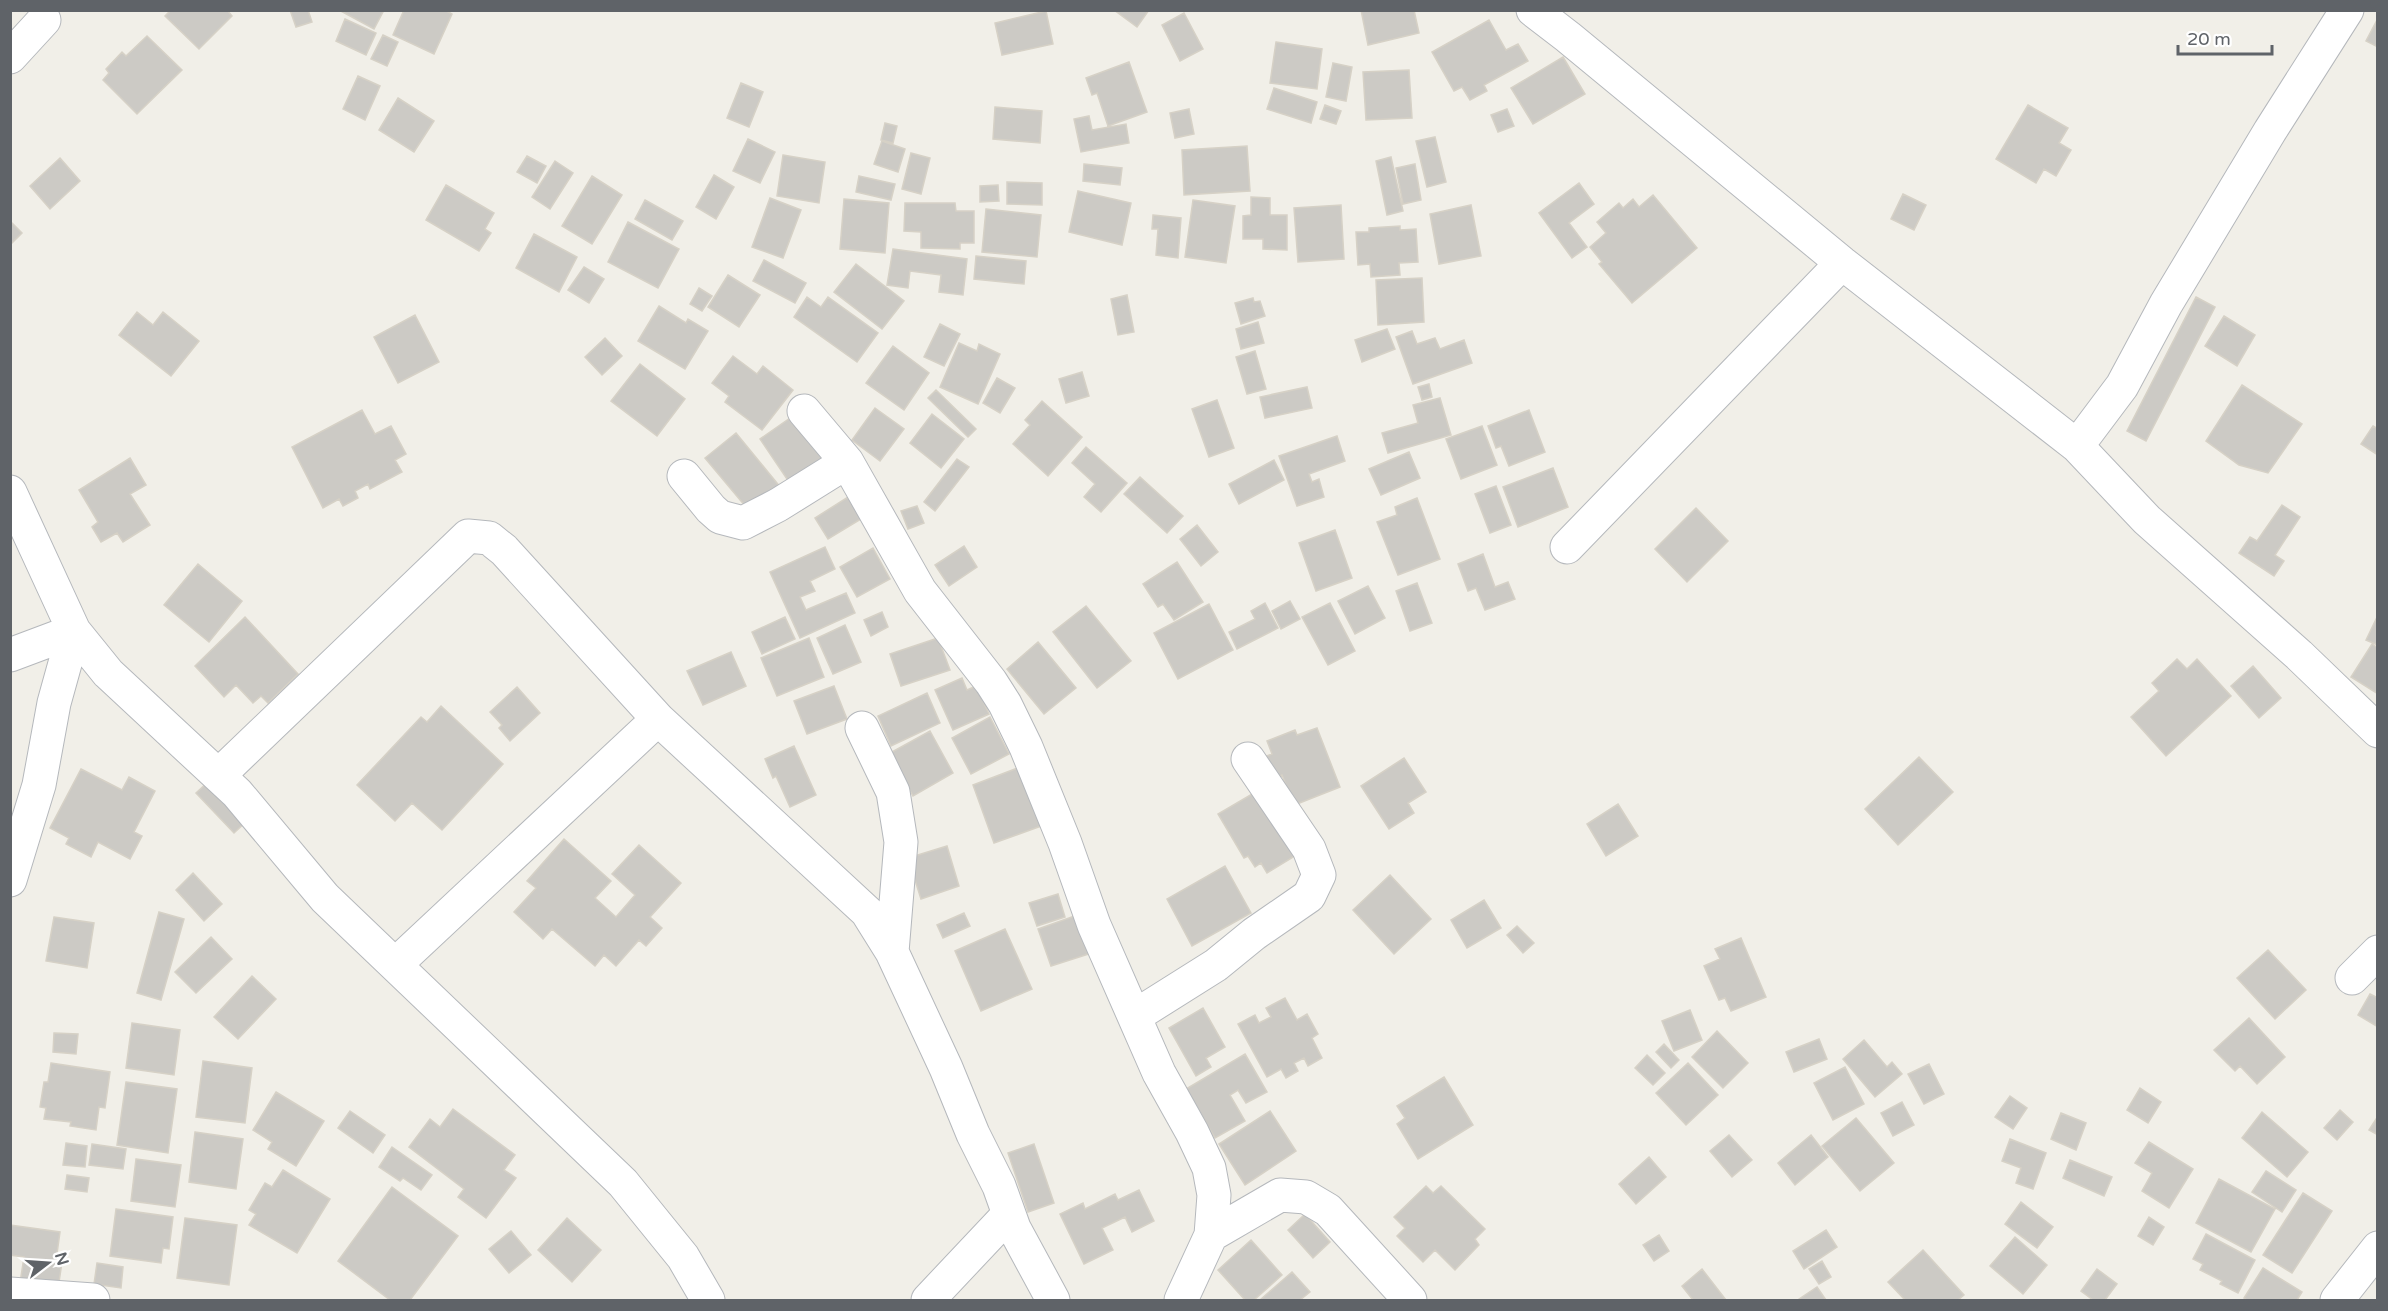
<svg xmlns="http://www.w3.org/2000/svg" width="2388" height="1311" font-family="'Varela Round',sans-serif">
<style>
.building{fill:#cccac5;stroke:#d6d1c6;stroke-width:1.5}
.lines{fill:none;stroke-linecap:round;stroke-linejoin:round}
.minor-casing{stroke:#b5b8bc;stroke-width:35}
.minor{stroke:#fff;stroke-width:33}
</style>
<rect width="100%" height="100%" fill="#f1efe8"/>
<path class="building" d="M171,10H227L232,16L199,49L165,16Z
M290,10H308L312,22L296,27Z
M339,10H384L374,29Z
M404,10H445L452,14L434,54L393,35Z
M1114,10H1149L1137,27Z
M1361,10H1414L1419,33L1368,45Z
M1046,11L1053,44L1002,55L995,23Z
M1184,13L1203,49L1180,61L1162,25Z
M2378,18V47L2366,41Z
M345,19L376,33L366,55L336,41Z
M1489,20L1506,50L1518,44L1528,61L1484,85L1487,91L1470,100L1462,87L1454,91L1432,52Z
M383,35L398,42L387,66L371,59Z
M147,36L182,70L137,114L103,80L109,73L106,69L122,52L126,56Z
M1276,42L1322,49L1317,89L1270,83Z
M1563,57L1585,94L1533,124L1511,88Z
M1129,62L1147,112L1108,126L1097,93L1092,95L1086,78Z
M1333,63L1352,67L1346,101L1326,97Z
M1409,70L1412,118L1366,120L1363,72Z
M358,76L380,86L365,120L343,109Z
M741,83L763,92L749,127L727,118Z
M1274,88L1317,102L1311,123L1267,109Z
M398,98L434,121L414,152L379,130Z
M1325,105L1341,111L1336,124L1320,119Z
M2028,105L2068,128L2059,143L2071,150L2056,176L2044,169L2036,183L1996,159Z
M995,107L1042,111L1040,143L993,139Z
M1189,109L1194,134L1175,138L1170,113Z
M1507,109L1514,126L1498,132L1491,115Z
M1089,116L1092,130L1126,124L1129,143L1081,152L1074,119Z
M885,123L897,126L893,143L881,140Z
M1435,137L1446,182L1427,187L1416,141Z
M748,139L775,152L760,183L733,171Z
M882,141L905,149L898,172L874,164Z
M1247,146L1250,191L1184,195L1182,150Z
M911,153L930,158L921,194L902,189Z
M783,155L825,162L819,203L777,196Z
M527,156L546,166L537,183L517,172Z
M1391,157L1403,211L1387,215L1376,161Z
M60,158L80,181L50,209L30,186Z
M555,161L573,173L550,209L532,197Z
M1084,164L1122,168L1120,185L1083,181Z
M1415,164L1421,200L1403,204L1396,168Z
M714,175L734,187L716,219L696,207Z
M592,176L622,195L592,244L562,226Z
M859,176L895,184L891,200L856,192Z
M1007,182L1042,183V205L1007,204Z
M1579,183L1594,204L1569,223L1587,247L1572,258L1539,213Z
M446,185L494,213L485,229L491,233L479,251L426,220Z
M998,185L999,201L980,202V186Z
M1078,191L1131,203L1122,245L1069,232Z
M1903,194L1926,205L1914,230L1891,219Z
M1653,195L1697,248L1632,303L1599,264L1602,262L1590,247L1606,233L1597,222L1619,203L1623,208L1633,199L1639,207Z
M1251,197L1270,198V215H1287V250L1263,249V239H1243V216L1251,215Z
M770,198L801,210L783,258L752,247Z
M844,199L889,203L885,253L840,249Z
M645,200L683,221L672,240L635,219Z
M1193,200L1235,206L1226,263L1185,257Z
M905,203H955L956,211H974V243H960V249L921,248V232L904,231Z
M1341,205L1344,259L1298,262L1294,208Z
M1471,205L1481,256L1439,264L1430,214Z
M986,209L1041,215L1037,257L982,252Z
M1153,215L1181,218L1178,258L1156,255L1158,229H1152Z
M10,221L22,233L10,245Z
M628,222L679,249L658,288L608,262Z
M1400,226V230L1416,229L1418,262L1399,263L1400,275L1371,277L1370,264L1358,265L1356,232H1369V228Z
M534,234L577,257L559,292L516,268Z
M893,249L967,259L963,295L939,292L941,275L910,271L908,288L887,285Z
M976,256L1026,261L1024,284L974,279Z
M764,260L806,283L795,303L753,281Z
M856,264L904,301L882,329L834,292Z
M584,267L604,279L589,303L568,290Z
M728,275L760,295L739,327L708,307Z
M1422,278L1424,322L1378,325L1376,280Z
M699,288L712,296L702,311L690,304Z
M1127,295L1134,332L1118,335L1111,299Z
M807,297L821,307L828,297L878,333L857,362L794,317Z
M2196,297L2215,307L2146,441L2127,431Z
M1253,298L1254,302L1260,301L1265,316L1241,324L1235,303Z
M659,306L686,323L688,319L708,331L685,369L638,341Z
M137,312L153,325L163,312L199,341L171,376L119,335Z
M415,315L439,362L398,383L374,337Z
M2224,316L2255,335L2237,366L2205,346Z
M1258,322L1264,343L1241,349L1236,329Z
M940,324L960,334L944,366L924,357Z
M1387,329L1395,349L1362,362L1355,340Z
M1412,331L1417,344L1435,338L1440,349L1464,340L1472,363L1413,384L1396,337Z
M605,338L622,356L602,375L585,357Z
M959,343L977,351L979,344L1000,354L978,404L940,387Z
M893,346L929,373L904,410L866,383Z
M1255,351L1266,389L1247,394L1236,357Z
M733,356L757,374L763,366L793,390L762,430L725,402L729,396L712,383Z
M640,364L685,399L657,436L611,401Z
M1082,372L1089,396L1066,403L1059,379Z
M997,378L1015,388L1000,413L983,403Z
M1429,384L1432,397L1422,400L1418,387Z
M2242,385L2302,424L2268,473L2239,465L2206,441Z
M1307,387L1312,408L1265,418L1260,397Z
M936,390L976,429L968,437L928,398Z
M1440,398L1451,435L1388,453L1382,433L1418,423L1413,405Z
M1217,400L1234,448L1209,457L1192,409Z
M1042,401L1082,437L1048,476L1013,444L1030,425L1025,420Z
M875,408L904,429L880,461L852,440Z
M362,410L375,434L391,426L406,454L395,460L402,472L370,489L368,484L355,491L358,498L343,506L339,499L323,508L292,447Z
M1529,410L1545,452L1509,466L1501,446L1496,448L1488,426Z
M932,414L964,439L941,468L910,443Z
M793,416L830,459L791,485L760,439Z
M1482,426L1497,465L1461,479L1446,439Z
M2373,426L2378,429V455L2361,444Z
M736,433L781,488L751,513L705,458Z
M1337,436L1345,461L1309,474L1312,482L1319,479L1324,497L1297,506L1279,456Z
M1086,447L1127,483L1101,512L1084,497L1095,484L1072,463Z
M1409,452L1420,478L1381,495L1369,469Z
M130,458L146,485L130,494L150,525L123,542L117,533L101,542L92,527L98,522L79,490Z
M957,459L969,467L935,511L924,502Z
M1274,460L1284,480L1239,504L1229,484Z
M1553,468L1568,507L1518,527L1503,487Z
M1140,477L1183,516L1167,533L1124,494Z
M1496,486L1511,525L1490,533L1475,494Z
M848,497L861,519L828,539L815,518Z
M1417,498L1440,559L1398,575L1377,522L1397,515L1395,507Z
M2282,505L2300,517L2275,555L2284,561L2274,576L2239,553L2250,537L2257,541Z
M917,506L924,523L908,529L901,511Z
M1696,508L1728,541L1687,582L1655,549Z
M1197,525L1218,552L1201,566L1180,539Z
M1335,530L1352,578L1316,591L1299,543Z
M964,546L977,567L949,586L935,565Z
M825,547L835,569L810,581L815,591L800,597L806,610L846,593L855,613L800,638L770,572Z
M873,548L890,579L857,597L840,567Z
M1483,554L1495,587L1508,582L1515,599L1485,610L1476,588L1468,591L1458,564Z
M1177,562L1203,602L1174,620L1163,604L1158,607L1143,584Z
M198,564L242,601L209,642L164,605Z
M1417,583L1432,623L1410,631L1396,591Z
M1368,586L1385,618L1355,634L1338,601Z
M1290,601L1300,619L1281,629L1272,611Z
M1265,603L1278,628L1237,649L1229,632L1255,619L1251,611Z
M1330,603L1355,651L1328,665L1302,617Z
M1209,604L1233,650L1178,679L1154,633Z
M1086,606L1131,661L1097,688L1053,632Z
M882,612L888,627L871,636L864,620Z
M2378,615V645L2366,640Z
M245,617L298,674L268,703L261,696L253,703L236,685L224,697L195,666Z
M785,617L795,639L762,654L752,632Z
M845,625L861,662L833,674L817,638Z
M809,638L824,677L777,696L761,658Z
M938,638L950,670L901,686L890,654Z
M1038,642L1076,688L1044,714L1007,669Z
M2372,644L2378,648V694L2351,677Z
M731,652L746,686L703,705L687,671Z
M2177,659L2187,669L2197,659L2231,696L2166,756L2131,717L2159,691L2152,683Z
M2253,666L2281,698L2259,718L2231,686Z
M962,678L967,690L976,686L989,714L953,730L935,690Z
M834,686L847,719L807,734L794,701Z
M517,687L540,713L510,741L499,728L502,725L490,712Z
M927,693L940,723L891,746L878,716Z
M441,706L503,764L442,830L412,803L395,821L357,785L421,717L427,722Z
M990,717L1009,754L971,774L952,738Z
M1317,728L1340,787L1297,804L1294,797L1291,798L1282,775L1273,779L1264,757L1272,754L1267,741L1295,730L1297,735Z
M930,731L953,773L913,796L890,753Z
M794,746L816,795L790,807L776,776L773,778L765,759Z
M1919,757L1953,792L1898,845L1865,809Z
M1404,758L1426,792L1408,803L1414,813L1389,829L1361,786Z
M1023,766L1044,825L994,843L973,785Z
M81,769L122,790L129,777L155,791L134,832L142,836L130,859L98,842L91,857L66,844L69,838L50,828Z
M210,780L248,820L234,833L196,793Z
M1264,787L1303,851L1267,873L1261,863L1255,867L1248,856L1244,858L1218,814Z
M1618,804L1638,836L1606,856L1587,824Z
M564,839L611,881L595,898L616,917L635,895L612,874L639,845L681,883L650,917L662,928L646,946L639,940L616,966L604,955L595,966L552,929L543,939L514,912L536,888L527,881Z
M947,846L959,886L921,899L908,858Z
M1225,866L1251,913L1192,946L1167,899Z
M193,873L222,904L204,921L176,890Z
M1390,875L1431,919L1394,954L1353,910Z
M1058,894L1065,917L1037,926L1029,903Z
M1484,900L1501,928L1467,948L1451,920Z
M159,912L184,919L161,1000L137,993Z
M1086,912L1098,951L1051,966L1038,929Z
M964,913L970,926L943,938L937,925Z
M54,917L94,923L87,968L46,961Z
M1517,926L1534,943L1523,953L1507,935Z
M1005,929L1032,989L981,1011L955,951Z
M211,937L232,959L196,993L175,972Z
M1741,938L1766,997L1731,1011L1725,998L1719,1000L1704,966L1720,959L1715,949Z
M2268,950L2306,990L2275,1019L2237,978Z
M252,976L276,999L238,1039L214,1017Z
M2370,994L2378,998V1027L2358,1015Z
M1285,998L1297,1020L1307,1014L1318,1034L1312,1038L1322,1058L1308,1066L1304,1058L1294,1063L1298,1071L1286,1078L1281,1069L1267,1077L1238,1024L1255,1015L1259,1023L1271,1017L1266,1008Z
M1203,1008L1225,1047L1206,1058L1211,1067L1196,1076L1169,1028Z
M1690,1010L1702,1040L1674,1051L1662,1021Z
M2249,1018L2285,1057L2257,1084L2240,1066L2235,1071L2214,1050Z
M132,1023L180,1030L174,1075L126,1068Z
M1717,1031L1748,1063L1723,1088L1692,1057Z
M54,1033L78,1034L76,1054L53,1052Z
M1819,1039L1827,1059L1794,1072L1786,1052Z
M1864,1040L1887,1067L1892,1062L1902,1074L1875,1097L1843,1059Z
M1664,1044L1679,1060L1671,1068L1656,1052Z
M1245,1054L1267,1092L1246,1103L1238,1090L1230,1095L1245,1121L1215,1138L1186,1089Z
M1647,1055L1665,1073L1653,1085L1635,1068Z
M203,1061L252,1068L245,1123L196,1117Z
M51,1063L110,1072L105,1108L99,1107L96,1130L70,1126L71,1122L44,1119L46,1108L40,1107L44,1082H48Z
M1688,1063L1718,1095L1686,1125L1656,1093Z
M1929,1064L1944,1094L1924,1104L1908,1074Z
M1845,1067L1864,1104L1833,1120L1814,1083Z
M1444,1077L1473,1125L1418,1159L1397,1124L1405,1118L1397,1106Z
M126,1082L177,1089L168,1153L117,1145Z
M2140,1088L2161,1102L2148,1123L2127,1110Z
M276,1092L324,1121L296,1166L268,1149L272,1142L253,1130Z
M2010,1096L2027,1108L2013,1129L1995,1117Z
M1902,1102L1914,1125L1893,1136L1881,1113Z
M453,1109L515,1155L504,1170L516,1178L486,1218L458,1197L464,1189L409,1147L430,1119L440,1127Z
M2340,1110L2353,1122L2337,1140L2324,1128Z
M350,1111L385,1135L373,1153L338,1128Z
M1270,1111L1296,1151L1245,1185L1219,1144Z
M2262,1112L2308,1152L2287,1177L2242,1138Z
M2061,1113L2086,1123L2076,1150L2051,1139Z
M2378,1116V1135L2369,1130Z
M1856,1118L1894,1163L1860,1191L1822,1146Z
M195,1132L243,1139L236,1189L189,1182Z
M1729,1135L1752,1160L1732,1177L1710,1151Z
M1811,1135L1828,1157L1795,1185L1778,1163Z
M2010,1139L2046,1153L2033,1189L2016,1183L2021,1168L2002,1161Z
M2149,1142L2193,1169L2169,1208L2142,1191L2152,1173L2135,1163Z
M66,1143L87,1146L85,1167L63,1165Z
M92,1144L126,1149L123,1169L89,1165Z
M1034,1144L1054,1203L1028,1212L1008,1153Z
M392,1147L432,1175L421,1190L403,1178L400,1181L379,1167Z
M1649,1157L1666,1177L1636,1204L1619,1184Z
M136,1159L181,1165L175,1207L131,1201Z
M2070,1160L2112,1177L2104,1196L2063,1178Z
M283,1170L330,1199L297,1253L249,1225L256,1214L249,1210L265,1183L272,1187Z
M2266,1171L2296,1190L2282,1212L2252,1192Z
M67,1175L89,1178L87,1192L65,1189Z
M2219,1179L2275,1209L2251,1252L2196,1223Z
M1426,1186L1433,1193L1441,1186L1485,1229L1475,1239L1479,1245L1455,1270L1435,1250L1423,1262L1397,1236L1405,1228L1394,1217Z
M392,1187L458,1236L410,1300H390L338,1261Z
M1139,1190L1154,1221L1132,1232L1125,1217L1102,1228L1113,1250L1084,1264L1060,1214L1083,1203L1085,1209L1115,1194L1118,1200Z
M2303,1193L2332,1211L2292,1273L2263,1255Z
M2021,1202L2053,1227L2037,1248L2005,1224Z
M116,1209L173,1217L169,1249L163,1248L161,1263L110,1256Z
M1305,1214L1330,1242L1313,1258L1288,1230Z
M2149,1217L2164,1227L2153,1245L2138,1236Z
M185,1218L237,1225L229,1285L177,1278Z
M567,1218L601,1250L572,1282L538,1250Z
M10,1225L60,1232L56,1261L62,1262L58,1289L20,1283L24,1257L10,1255Z
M1826,1230L1837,1247L1804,1269L1793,1251Z
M511,1231L531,1255L509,1273L489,1249Z
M2206,1234L2255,1260L2238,1293L2220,1284L2222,1281L2200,1270L2203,1264L2193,1259Z
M1659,1235L1669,1251L1654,1261L1643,1245Z
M2015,1237L2047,1265L2023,1294L1990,1266Z
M1251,1240L1282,1275L1254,1300H1245L1218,1270Z
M1923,1250L1964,1295L1958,1300H1905L1888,1282Z
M1822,1261L1831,1277L1819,1284L1809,1269Z
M97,1263L123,1267L121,1288L94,1284Z
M2263,1268L2302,1292L2297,1300H2247L2244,1298Z
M1702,1269L1726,1300H1693L1682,1286Z
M2097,1269L2117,1284L2105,1300H2093L2081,1291Z
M1292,1272L1310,1292L1300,1300H1260Z
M1817,1287L1826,1300H1800L1799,1299Z"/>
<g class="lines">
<defs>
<path id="minor" d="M1533,10L1568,37L1842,263L2077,446L2122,386L2166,304L2270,131L2347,10
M10,57L44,20
M804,411L847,462L920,591L991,682L1005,704L1026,747L1065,843L1094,925L1159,1073L1192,1132L1209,1168L1214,1195L1211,1235L1181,1300
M2077,446L2147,520L2299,655L2378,731
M684,476L711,509L720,517L743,523L778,505L847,462
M10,492L74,631L108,673L237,793L325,898L623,1183L683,1257L708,1300
M1567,547L1842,263
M10,655L74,631
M862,728L893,792L901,842L892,952
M219,775L468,536L489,538L504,550L658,719L867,912L892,952L946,1068L973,1134L999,1186L1014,1228L1053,1300
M10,880L39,785L54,703L74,631
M396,964L658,719
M2352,978L2378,952
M1135,1016L1216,965L1254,934L1309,896L1319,875L1309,849L1248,759
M1211,1235L1280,1195L1306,1197L1328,1210L1410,1300
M10,1294L93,1300
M928,1300L1009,1214
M2337,1300L2378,1248"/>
</defs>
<use href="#minor" class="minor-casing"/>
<use href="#minor" class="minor"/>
</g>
<rect width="2388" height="1311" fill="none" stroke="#5f6368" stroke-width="24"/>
<g transform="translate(48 1263) rotate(73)" stroke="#ffffff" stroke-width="4.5" paint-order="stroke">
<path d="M0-4.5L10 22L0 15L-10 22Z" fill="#5f6368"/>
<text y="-9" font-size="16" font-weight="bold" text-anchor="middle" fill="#5f6368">N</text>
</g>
<path d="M2178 45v9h94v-9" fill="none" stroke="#5f6368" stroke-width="3"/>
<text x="2187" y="45" font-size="18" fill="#5f6368" stroke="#ffffff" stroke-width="4.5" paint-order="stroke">20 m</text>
</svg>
